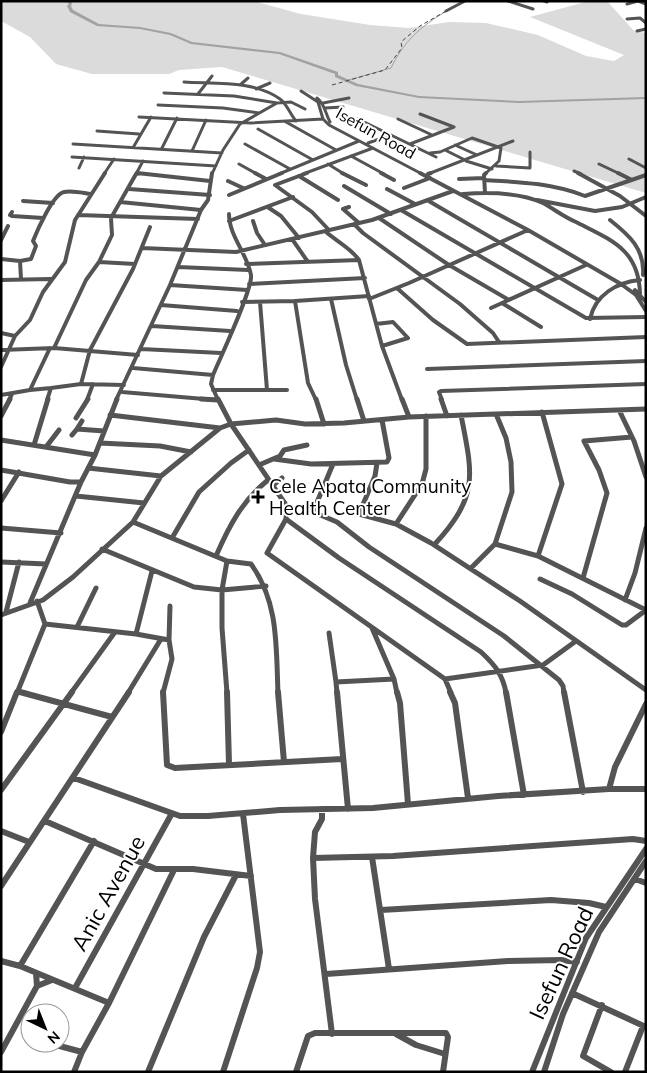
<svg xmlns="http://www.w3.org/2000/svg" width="647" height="1073" font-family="Mulish,sans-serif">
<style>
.green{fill:#dbdbdb}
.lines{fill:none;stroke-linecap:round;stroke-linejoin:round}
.stream{stroke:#a2a2a2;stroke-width:1}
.river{fill:#a2a2a2;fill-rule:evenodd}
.ferry{stroke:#434343;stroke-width:1;stroke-dasharray:4 3;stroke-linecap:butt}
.minor-far3{stroke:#545454;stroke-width:3}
.minor-far2{stroke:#545454;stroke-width:4}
.minor-far1{stroke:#545454;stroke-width:5}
.minor{stroke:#545454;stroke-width:6}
.poi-dot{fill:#000;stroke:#fff;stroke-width:2}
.labels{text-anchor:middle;stroke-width:4;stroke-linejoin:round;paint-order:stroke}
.far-street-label{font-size:16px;fill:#000;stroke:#fff}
.poi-label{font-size:19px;fill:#000;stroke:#fff;text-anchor:start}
.near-street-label{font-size:22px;fill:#000;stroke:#fff}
</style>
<rect width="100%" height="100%" fill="#fff"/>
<path class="green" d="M1,1H253L301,14L370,25L409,28L449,22L486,23L538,35L586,56L614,61L624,55L530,17L589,1H607L634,31L646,33V193L222,67L179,70L169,74H92L56,64L30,37L1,21Z"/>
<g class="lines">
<path class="stream" d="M345,81L391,68C403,42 421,26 445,12"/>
<path class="river" d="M65,1H70L72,3L71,6L73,10L99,24L140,27L171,33L192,42L280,52L338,72V75L358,84L419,96L519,101L646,97V99L519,103L419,98L356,86L335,77V74L279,54L191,44L170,35L140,29L97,26L70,12L67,6L69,4Z"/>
<path class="ferry" d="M332,85L385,70L402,48L401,42L420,26L446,11"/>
<path class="minor-far3" d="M508,1L533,9
M544,1L547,2
M638,1L646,4
M627,4L638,1
M446,11L465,1
M627,19L640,18L646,23
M637,31L646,29
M184,82C214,84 254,80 280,99C287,104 290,114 296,121
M240,85L248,78
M256,89L270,83
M301,91L318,102L323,119L329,125L422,174
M164,93L234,96L277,103L291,102L305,109
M198,94L212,76
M317,98C325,104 325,113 330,122
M323,103L349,98
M158,105L223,108L259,113
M325,108L343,107
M420,114L454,127
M139,117L251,123L323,119
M358,119L436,157
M398,119L432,135
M286,122L336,150
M258,129L313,160
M97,131L139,134
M368,143L391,135
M73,144L222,153
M245,144L290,169
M410,144L454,127
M455,145L477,155
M134,146L151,117
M162,148L177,118
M445,150L465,160
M192,151L206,120
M430,153L440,152L472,138L501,148L499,161L485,174
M351,156L384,174
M72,157L216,166
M629,159L646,168
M466,161L492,169
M239,164L257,174
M328,164L344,174
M599,164L620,174
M496,166L530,168V152
M79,168L84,157
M574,171L581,174
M104,174L114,159
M139,174H136L143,161
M212,174L223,150L240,124L277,103
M279,174L359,141
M303,174L373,148
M428,174L513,141"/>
<path class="minor-far2" d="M137,173L210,181
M255,173L266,179
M307,173L275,185L312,212L328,229
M342,173L366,185
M381,173L394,180
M420,173L528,230L621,284L636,295L646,311
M578,173L620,196L646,216
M618,173L630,179
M428,174L431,173
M299,176L338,200
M459,179L484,178
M484,180C519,182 552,183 585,196L646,175
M228,181L243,188
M344,186L391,214
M404,188L430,178
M129,189L210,195
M387,189L415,204
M485,193L484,175L486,173
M463,194C489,192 519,192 543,203C554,209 564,217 576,222C611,240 639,249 640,294
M229,195L282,173
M427,200L598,300
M537,200L595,211L622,207L646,197
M23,201L53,203
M120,202L201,210
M349,207L343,209L359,223
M269,208L281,216L299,238
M401,210L586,318L646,317
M12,212L10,215L12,216L43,218
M78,215L198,219
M379,218L449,265L509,300
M610,220C629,235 645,249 643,275
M229,221L293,197
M253,221L257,233L265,245
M354,224L363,233L460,304L493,333L499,342
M325,231C337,242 350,247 359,260L382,346L402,400
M292,239L308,262
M1,240L8,226
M142,248L236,252L372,220L453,191
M1,259L20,261
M99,262L112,235L111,218L136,174
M246,264L359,260
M178,267L248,270
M21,279L20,261L31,259L36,246L33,241C37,231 53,194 64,192C72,190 83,193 91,194
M1,280L51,279
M249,284L365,278
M170,285L247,290
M398,289L433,320L467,344L646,337
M635,290L646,302
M331,299L346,365L357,400
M369,299L409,283L528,230
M295,301L308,383L316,400
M242,302L295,301L369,296
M260,302L267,390
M502,303L541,327
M161,305L237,311
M491,308L586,265
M590,319C595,295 617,282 640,280
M376,324L393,322L408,338L382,346
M152,326L230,331
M1,333L15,336
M54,348L86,280L99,262L135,264
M141,349L221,353
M1,350L54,348L138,355
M1,367L15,336L30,320L43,292L65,262L75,220L105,173
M133,368L213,375
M427,369L646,361
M81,384L90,350L133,269L150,227
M51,388L81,384L124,385
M30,390L51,388L47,400
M213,390H287
M122,392L216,400
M1,395L30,390L50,348
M9,400L12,394
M87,400L93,384
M116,400L170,285L201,210L208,200L212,173
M218,400L211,384L213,375C220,358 253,289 251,275C247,253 229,236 229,214
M442,400L439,392L441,391L646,384"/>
<path class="minor-far1" d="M201,399L218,400
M218,399L231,424L286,505V519L267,553L445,679L451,693
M316,399L324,424
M357,399L364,421
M402,399L409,417
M441,399L447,416
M619,410L634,441L646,477
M110,415L220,428
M1,416L10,399
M76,418L88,399
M77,429L82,421
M72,435L77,429L104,431
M1,440L95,455
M100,443L160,446L191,452
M34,445L48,399
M46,447L59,430
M274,459L311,464L387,462L389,458L382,420
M377,463L375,476L359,514L396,524L431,543L520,601L646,690
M333,464L315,507L318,514L337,522L369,547L504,636L559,680L563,686L564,693
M259,465L280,456L284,450L307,445
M88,468L161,476
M1,470L70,482H81
M272,486L282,478
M76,496L144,503
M1,501L19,472
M286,519L339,558L481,652C495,665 503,675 506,693
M133,522L227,561L251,564C279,602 276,648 278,693
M396,524L422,484L426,469V416
M1,528L61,533
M172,538L199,492L231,463L249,450
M495,544L538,556L646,610
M434,545C479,496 473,476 461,415
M102,549L194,587L222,590L227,561
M216,556C229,526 242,501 268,480
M538,556L562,484L542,412
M1,562L46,564
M471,568L495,544L512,492L511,462L506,438L496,414
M583,578L607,493L599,470L584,441L632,437
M540,579L572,594L622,625H626L646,610
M625,600L635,573L646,528
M30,603L81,482L95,455L117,399
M6,612L19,562
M1,615L43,600L73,577L133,522L161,476L220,428L231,424L276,420L305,424L344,423L409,417L646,409
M45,624L136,634L169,640L172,659L163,693
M77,627L96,588
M372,628L394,679L397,693
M329,633L336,682
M136,634L152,571
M169,640L170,606
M445,679L543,665L576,641
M18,691L25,693
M17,693L45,624L37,601
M71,693L115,632
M128,693L161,639
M227,693L222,628V590L266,586
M337,693L336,682L394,679"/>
<path class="minor" d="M20,692L112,717
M163,692L167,765L175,768L342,759
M227,692L229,764
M278,692L284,762
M337,692L348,809
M397,692L400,703L408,804
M450,692L455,703L468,798
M506,692L524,795
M564,692L583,792
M1,732L17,692
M74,778L180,816H208L280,810L373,808L498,796L609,789H646
M609,789L615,767L646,704
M1,790L72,692
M322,809V819L315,832L313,858L315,899L332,1034
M45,821L156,869H193L251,876
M1,831L29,842
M372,857L389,969
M313,858L393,856L633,839L646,841
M635,879L646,883
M1,886L129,692
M381,910L551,900L589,903L606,907
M1,961L20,966L109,1003
M20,966L94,841
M326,974L508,961L561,960L577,962
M37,986L52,980
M75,988L171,815
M572,993L646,1027
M602,1005L583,1056L611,1072
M396,1034L416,1045L445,1054
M46,1049L52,1044L82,1052
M1,1052L37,986L36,973
M74,1072L82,1052L109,1003L174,870
M148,1072L204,937L236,875
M223,1072L257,968L260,952L243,814
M296,1072L308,1036L315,1033H446L448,1037L443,1072
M532,1072L586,938L646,849
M544,1072L563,1014L599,932L646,861
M625,1072L643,1026"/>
</g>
<path class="poi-dot" d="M255.5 489.5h5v5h5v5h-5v5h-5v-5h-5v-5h5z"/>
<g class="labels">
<g class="far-street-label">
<text transform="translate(376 133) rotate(29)" y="6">Isefun Road</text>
</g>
<g class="poi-label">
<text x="269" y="493">Cele Apata Community<tspan x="269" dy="22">Health Center</tspan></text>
</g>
<g class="near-street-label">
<text transform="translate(108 893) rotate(-61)" y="8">Anic Avenue</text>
<text transform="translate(561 963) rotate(-65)" y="8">Isefun Road</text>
</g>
</g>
<rect width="647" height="1073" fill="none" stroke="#000000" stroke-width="5"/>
<g transform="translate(45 1028) rotate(137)"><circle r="24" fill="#ffffff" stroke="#999999"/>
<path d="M0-4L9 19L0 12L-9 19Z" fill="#000000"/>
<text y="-8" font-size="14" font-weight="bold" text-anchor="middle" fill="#000000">N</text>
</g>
</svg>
